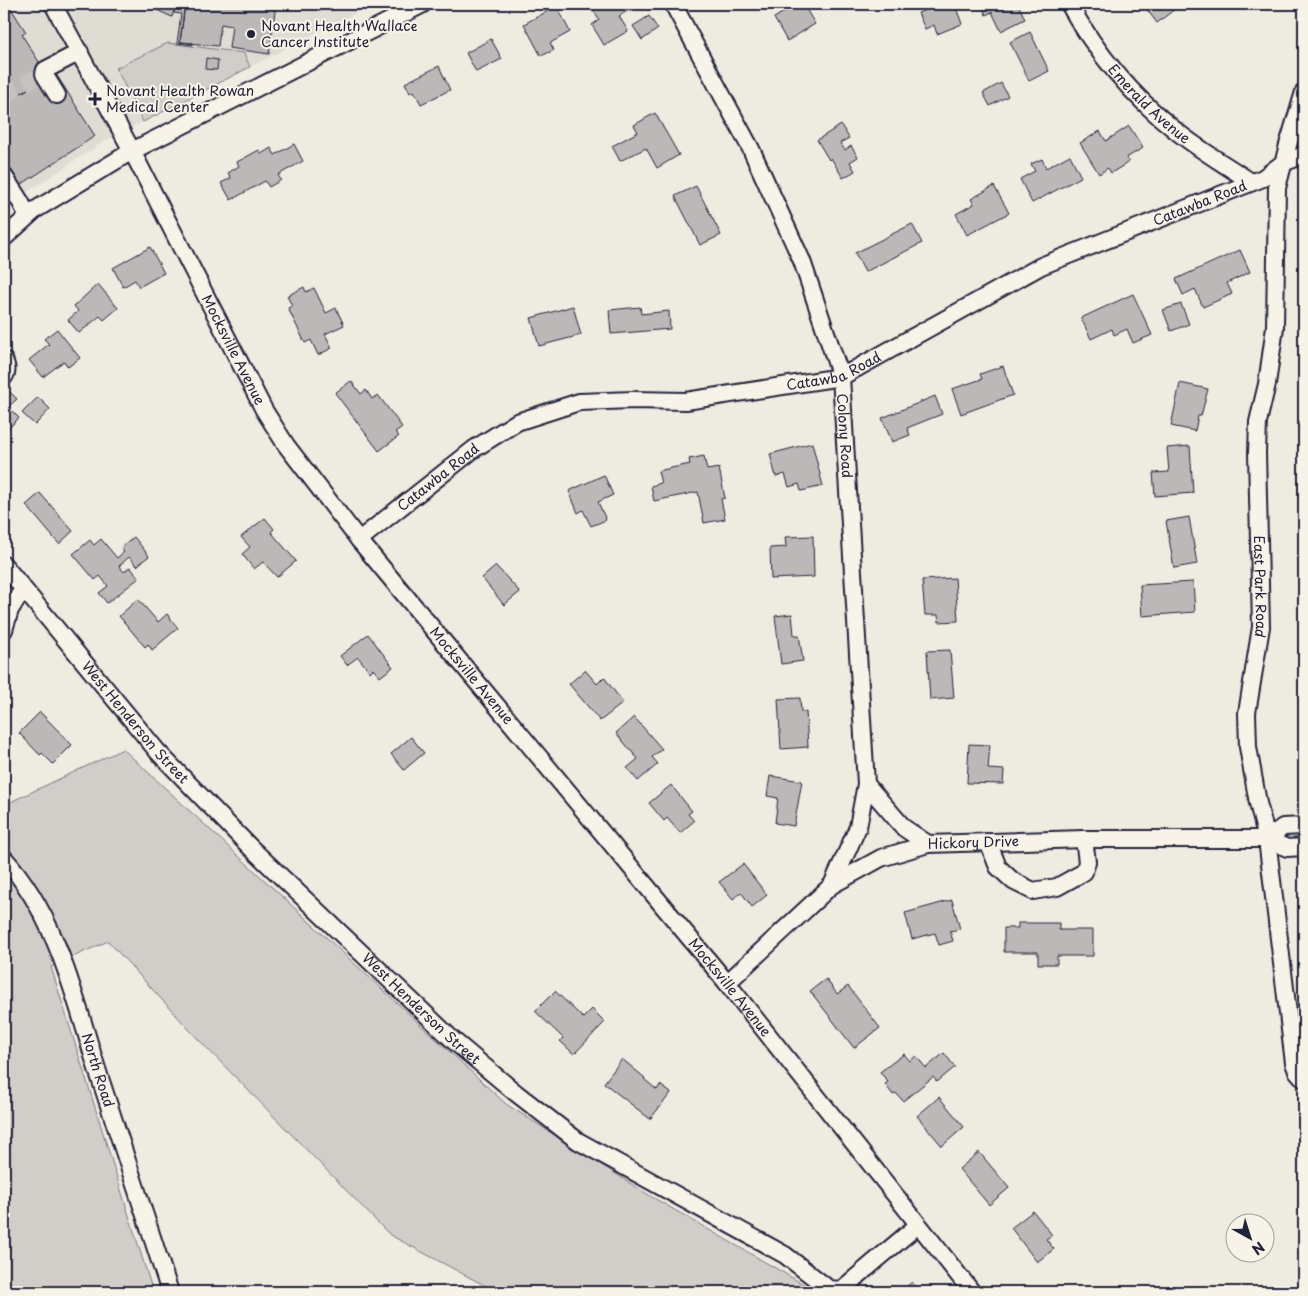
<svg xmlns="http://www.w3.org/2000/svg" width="1308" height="1296" font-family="'Playpen Sans',sans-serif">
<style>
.built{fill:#dfdcd4}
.green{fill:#d1cdc9;stroke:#7a7882}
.building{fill:#bbb8b7;stroke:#22223b}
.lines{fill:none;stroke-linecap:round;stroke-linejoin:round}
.minor-tunnel{stroke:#c5c3c0;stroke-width:16;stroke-dasharray:16 8;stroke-linecap:butt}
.minor-casing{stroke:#22223b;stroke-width:20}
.minor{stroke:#f7f3e8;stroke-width:16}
.poi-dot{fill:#22223b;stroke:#f7f3e8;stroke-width:2}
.labels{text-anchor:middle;stroke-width:4;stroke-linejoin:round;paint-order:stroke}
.poi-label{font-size:14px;fill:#22223b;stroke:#f7f3e8;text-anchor:start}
.street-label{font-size:14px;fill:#22223b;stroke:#f7f3e8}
</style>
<rect width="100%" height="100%" fill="#eeebe1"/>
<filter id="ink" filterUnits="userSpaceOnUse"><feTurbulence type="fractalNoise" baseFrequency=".02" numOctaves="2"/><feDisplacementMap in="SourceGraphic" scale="10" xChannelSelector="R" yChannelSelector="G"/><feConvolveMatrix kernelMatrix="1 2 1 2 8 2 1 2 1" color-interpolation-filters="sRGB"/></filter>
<g filter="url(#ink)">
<path class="built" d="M4,4H363L365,8L103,142L4,207Z"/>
<path class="green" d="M168,43L244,53L250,67L143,122L116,68Z
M123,749L506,1104L652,1197L817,1292H497L390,1235L197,1038L108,941L51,967L153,1292H4V805Z"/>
<path class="building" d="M4,4H8L26,32L22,35L39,62L34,85L7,102H4Z
M149,4H176L172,17L148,6Z
M176,4L185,5L180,42L193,43V45L177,43L181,14L174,13Z
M185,4H276L269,54L229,48L232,26L221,24L218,46L180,42Z
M590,4H635L636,6L619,16L628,31L604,45L592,25L599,20Z
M797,4H803L815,24L787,41L774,18Z
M941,4H947L949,8L955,5L962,24L937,34L934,25L925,29L918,13Z
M981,4H1018L1025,19L1001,31L992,12L986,15Z
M1143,4H1179L1180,5L1157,23Z
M557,6L570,32L550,43L554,50L541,56L524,24Z
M649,16L658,29L642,40L633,26Z
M1030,32L1049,71L1029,81L1010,42Z
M491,39L502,59L476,72L466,53Z
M206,58L218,60L217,70L205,69Z
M39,62L50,78L56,74L95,136L19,186L4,173V102H7L34,85Z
M439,66L450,90L421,104L414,91L410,93L405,83Z
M1001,83L1008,96L990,106L983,93Z
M655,113L679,155L657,168L646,148L620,161L612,146L638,132L634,125Z
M841,125L849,138L840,143L845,150L851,146L858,157L850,162L855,171L843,178L831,158L829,160L817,140Z
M1129,126L1143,148L1126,158L1129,162L1111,173L1108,168L1099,174L1080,143L1100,131L1106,141Z
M294,144L303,161L278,175L281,180L269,187L265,181L231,200L221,183L231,178L228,173L239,166L237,162L259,150L261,154L271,148L275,155Z
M1070,155L1081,177L1032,203L1020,179L1035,171L1031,164L1042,159L1046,168Z
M696,186L721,235L700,245L675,196Z
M994,186L1009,213L967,235L956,214L974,204L971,199Z
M912,224L922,243L865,272L855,253Z
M150,247L164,273L139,287L135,280L123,287L113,268Z
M1240,250L1250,272L1227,283L1232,294L1203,307L1195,289L1183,295L1176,279Z
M98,284L118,308L104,320L100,316L79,333L68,320L78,311L74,306Z
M304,287L306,292L314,288L326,313L336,308L344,325L325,334L332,348L318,355L311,340L305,343L288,308L292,306L287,296Z
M1133,294L1152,335L1133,343L1127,329L1114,335L1112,329L1091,339L1081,318Z
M1181,304L1189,324L1171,331L1163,310Z
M573,306L581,335L539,346L531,318Z
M640,307L641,314L669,311L670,329L611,334L609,310Z
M57,329L80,358L68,367L64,361L43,377L29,360L49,344L44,339Z
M1003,366L1013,395L961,414L952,389L982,379L980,374Z
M351,381L361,394L366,390L372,399L378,395L402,427L395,432L399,436L379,451L335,393Z
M1180,383L1208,389L1201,416H1198L1195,431L1171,426Z
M4,386L17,399L8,407L19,418L6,431L4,429Z
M935,396L942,414L907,428L910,435L892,442L882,418Z
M38,397L50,409L35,425L22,413Z
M812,443L823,486L801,491L799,484L789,487L785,474L776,477L770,454Z
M1190,446L1193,493L1155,496L1153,473L1169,472L1167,448Z
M704,456L707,470L719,468L725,498L721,499L725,519L704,523L698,492L654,501L651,486L661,483L658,471L690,464L689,459Z
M604,475L613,495L598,502L606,520L591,526L583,510L578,513L569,491Z
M40,493L73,531L59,544L26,505Z
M1189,517L1197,564L1174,568L1166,521Z
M265,518L274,529L271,532L296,561L277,577L263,562L254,569L242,554L250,547L241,537Z
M813,536L814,577L771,579L770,548L786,547L785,537Z
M134,537L149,556L137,566L129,557L119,566L124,572L130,567L139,578L107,603L99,593L108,586L100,576L95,580L73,554L90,540L94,545L101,539L117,558L124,552L121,548Z
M496,566L520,592L504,605L482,578Z
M955,578L958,621L939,622L938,615H925L922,580Z
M1193,582L1195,612L1142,616L1140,585Z
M138,599L158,622L167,614L178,628L152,650L148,644L145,647L119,616Z
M792,614L794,635H799L803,661L781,664L775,616Z
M368,634L393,667L380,677L373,669L370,672L358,657L347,665L340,656Z
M950,650L954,698L930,700L927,651Z
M585,670L597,684L604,677L623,703L600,721L569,684Z
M800,698L801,712H806L808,747L781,749L778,699Z
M40,712L72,745L53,764L42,753L40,755L19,733Z
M634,717L662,749L652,757L658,764L638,781L627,768L638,759L616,733Z
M411,737L424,753L404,770L391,754Z
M969,744L990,745L988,769L1004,770L1003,784L967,783Z
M770,776L802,781L794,826L775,823L778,798L767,796Z
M671,785L692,811L688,814L694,821L680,833L667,818L664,821L649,803Z
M743,864L767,895L752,907L741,892L733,899L719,882Z
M952,900L960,929L950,931L953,941L939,945L935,933L912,939L905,913Z
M1018,923H1059V930H1093V956H1057V964H1038V952H1004V928H1018Z
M826,979L837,994L848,986L880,1028L854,1048L810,991Z
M555,991L583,1018L592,1009L605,1022L574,1054L560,1041L563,1038L535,1011Z
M944,1053L955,1067L937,1082L933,1077L903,1101L896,1093L893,1095L885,1084L888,1082L880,1072L904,1054L910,1061L916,1056L926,1068Z
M622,1059L645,1078L644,1079L657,1090L660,1085L671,1093L650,1119L604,1083Z
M939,1097L964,1127L942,1146L917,1116Z
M979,1152L1009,1188L989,1205L959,1169Z
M1033,1211L1052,1235L1046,1239L1054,1249L1037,1262L1011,1228Z
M912,1282L921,1292H900Z"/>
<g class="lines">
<path class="minor-tunnel" d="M4,96L36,77"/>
<defs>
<g id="minor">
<path id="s1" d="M53,4L132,151L264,410L286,445L359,540L727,983L972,1292"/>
<path id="s2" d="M673,4L751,149L802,261L841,377L866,784L858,827L832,885"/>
<path id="s3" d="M1069,4C1095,51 1132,96 1175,130C1198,149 1226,165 1251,182"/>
<path id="s4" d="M1304,92L1288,145L1277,188L1275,327L1267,384L1258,422L1257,453L1261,627L1247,713L1248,747L1258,803L1267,839L1294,1063L1297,1071L1304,1079"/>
<path d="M57,95L44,74L45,70L80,52"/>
<path d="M4,176L20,201L28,216"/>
<path d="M4,238L35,210L132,151L423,4"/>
<path d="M4,360C7,366 8,371 4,377"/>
<path id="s5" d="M359,540L474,449L517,422L579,402L633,400L686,401L841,377L1041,266L1263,178L1283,163L1304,155"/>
<path id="s6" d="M4,565L158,752L250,847L454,1041L516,1093L578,1141L785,1255L829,1289L841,1290L918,1225"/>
<path d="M4,630L10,610L23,589"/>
<path d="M866,784L904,828L928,844"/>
<path d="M1304,826L1283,827L1267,839L1287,848L1304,847"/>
<path d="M988,842L998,867L1013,881L1033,891L1057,887L1084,872L1087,862L1084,839"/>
<path id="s7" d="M4,858C57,916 75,999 98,1072C122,1145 146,1219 170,1292"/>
<path id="s8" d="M727,983L832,885L881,858L928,844L1084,839H1267"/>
</g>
</defs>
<use href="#minor" class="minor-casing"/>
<use href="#minor" class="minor"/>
</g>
</g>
<g class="poi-dot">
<circle cx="251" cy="34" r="5"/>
<path d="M92.5 91.5h5v5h5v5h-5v5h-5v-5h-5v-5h5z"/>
</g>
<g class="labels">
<g class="poi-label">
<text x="261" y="31">Novant Health Wallace<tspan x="261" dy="16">Cancer Institute</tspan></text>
<text x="106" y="96">Novant Health Rowan<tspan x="106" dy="16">Medical Center</tspan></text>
</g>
<g class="street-label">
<text dy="5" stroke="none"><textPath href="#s3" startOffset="129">Emerald Avenue</textPath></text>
<text dy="5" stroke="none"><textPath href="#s5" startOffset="926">Catawba Road</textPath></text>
<text dy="5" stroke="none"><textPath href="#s1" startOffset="390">Mocksville Avenue</textPath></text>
<text dy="5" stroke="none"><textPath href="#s5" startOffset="521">Catawba Road</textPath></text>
<text dy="5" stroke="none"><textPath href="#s2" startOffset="469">Colony Road</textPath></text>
<text dy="5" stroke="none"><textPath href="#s5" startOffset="101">Catawba Road</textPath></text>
<text dy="5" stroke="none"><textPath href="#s4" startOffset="500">East Park Road</textPath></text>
<text dy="5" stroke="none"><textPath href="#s1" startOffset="795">Mocksville Avenue</textPath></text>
<text dy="5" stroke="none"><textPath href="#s6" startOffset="205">West Henderson Street</textPath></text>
<text dy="5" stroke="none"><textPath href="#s8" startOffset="294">Hickory Drive</textPath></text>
<text dy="5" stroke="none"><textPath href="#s1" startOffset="1200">Mocksville Avenue</textPath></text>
<text dy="5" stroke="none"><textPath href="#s6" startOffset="610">West Henderson Street</textPath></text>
<text dy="5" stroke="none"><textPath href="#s7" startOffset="234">North Road</textPath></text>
</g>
</g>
<rect width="1308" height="1296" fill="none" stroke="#f7f3e8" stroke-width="20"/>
<rect x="10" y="10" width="1288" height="1276" fill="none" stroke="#22223b" stroke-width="2" filter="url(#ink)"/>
<g transform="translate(1250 1238) rotate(141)"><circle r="24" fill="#f7f3e8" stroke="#a29fa3"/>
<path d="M0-4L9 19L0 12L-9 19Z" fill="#22223b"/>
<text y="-8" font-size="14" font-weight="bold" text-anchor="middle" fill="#22223b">N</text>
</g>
</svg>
